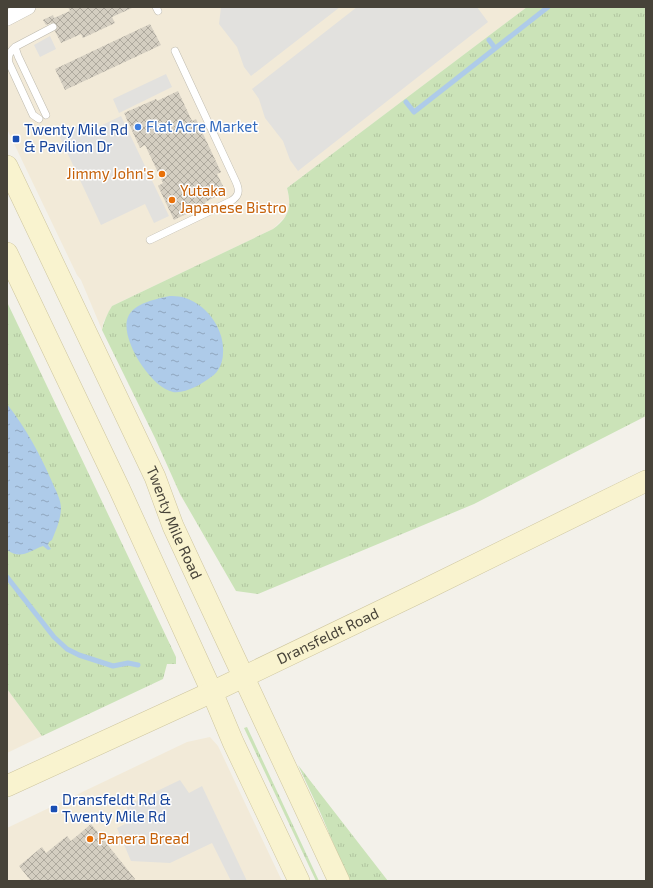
<svg xmlns="http://www.w3.org/2000/svg" width="653" height="888" font-family="'Exo 2',sans-serif">
<style>
.commercial{fill:#f2ead8}
.grass{fill:url(#grass-tufts)}
.parking{fill:#e2e1de}
.water{fill:url(#water-ripples)}
.lines{fill:none;stroke-linecap:round;stroke-linejoin:round}
.stream{stroke:#aecbe9;stroke-width:5}
.building{fill:url(#building-cross-hatch)}
.lane-casing{stroke:#bebaae;stroke-width:8}
.street-casing{stroke:#bebaae;stroke-width:16}
.secondary-casing{stroke:#cec69f;stroke-width:22}
.lane{stroke:#fff;stroke-width:7}
.street{stroke:#fff;stroke-width:15}
.secondary{stroke:#f9f3cf;stroke-width:21}
.shop-dot{fill:#3f7fe0;stroke:#fff;stroke-width:1.5}
.transit-dot{fill:#1a4fb4;stroke:#fff;stroke-width:1.5}
.food-dot{fill:#e8710a;stroke:#fff;stroke-width:1.5}
.labels{text-anchor:middle;stroke-width:3;stroke-linejoin:round;paint-order:stroke}
.shop-label{font-size:15px;fill:#366cbe;stroke:#fff;text-anchor:start}
.transit-label{font-size:15px;fill:#164399;stroke:#fff;text-anchor:start}
.food-label{font-size:15px;fill:#c56008;stroke:#fff;text-anchor:start}
.street-label{font-size:15px;fill:#474339;stroke:#fff}
</style>
<defs>
<pattern id="grass-tufts" width="24" height="20" patternUnits="userSpaceOnUse"><rect width="24" height="20" fill="#cbe3b8"/><path d="M3 7l-1-3M5 7V3M7 7l1-3M15 17l-1-3M17 17v-4M19 17l1-3" fill="none" stroke="#b0c49f"/></pattern>
<pattern id="water-ripples" width="26" height="14" patternUnits="userSpaceOnUse"><rect width="26" height="14" fill="#aecbe9"/><path d="M2 4q2-2 4 0t4 0M15 11q2-2 4 0t4 0" fill="none" stroke="#8fa6be"/></pattern>
<pattern id="building-cross-hatch" width="8" height="8" patternUnits="userSpaceOnUse"><rect width="8" height="8" fill="#d4cec1"/><path d="M0 0l8 8M0 8l8-8" fill="none" stroke="#aea99e"/></pattern>
</defs>
<rect width="100%" height="100%" fill="#f3f1ea"/>
<path class="commercial" d="M7,7H527L287,188L290,203L289,209L286,216L273,229L112,306L103,323L102,330L81,280L77,275L7,129Z
M7,689L42,736L7,753Z
M210,737L218,746L282,881H7V828L187,742Z"/>
<path class="grass" d="M527,7H646V416L474,504L258,594L236,591L180,494L155,438L102,330C104,321 107,314 112,306L273,229C289,217 292,207 287,188Z
M7,302L176,657V664H167L163,679L42,736L7,689Z
M247,727L319,881H316L244,728Z
M298,765L388,881H349L321,814Z"/>
<path class="parking" d="M221,7H340L251,76L244,67L237,47L219,24Z
M357,7H477L488,22L298,171L290,160L283,141L265,118L259,99L252,89Z
M50,36L56,49L40,57L34,45Z
M166,74L172,87L119,113L113,99Z
M121,116L169,216L154,223L145,204L101,225L59,135L86,122L90,131Z
M180,780L189,793L202,786L247,881H231L212,843L170,863L131,861L117,828L133,820L126,806Z"/>
<path class="water" d="M170,296C173,296 178,296 182,297C206,303 225,329 223,353C223,362 219,372 211,377C202,384 185,394 173,392C151,388 119,338 128,317C134,303 156,299 170,296Z
M7,404C26,428 41,456 53,484C56,491 61,500 61,508C61,519 56,530 52,540L49,542L48,545L51,549L48,550L43,546C29,551 21,560 7,550Z"/>
<g class="lines">
<path class="stream" d="M489,40L495,48
M406,102L414,112L548,7
M7,577L54,637L67,649L79,655L113,666L128,663L138,665"/>
</g>
<path class="building" d="M68,7H132V8L112,17L115,23L83,38L81,34L61,43L51,23L46,25L43,20L53,15L54,18L70,11Z
M150,24L161,45L65,90L55,69Z
M178,91L192,121L196,119L221,172L217,174L226,192L205,202L206,204L174,220L158,186L163,183L145,145L140,148L124,113L156,99L157,101Z
M91,824L135,879L134,881H31L19,866L42,847L46,853L67,836L71,841Z"/>
<g class="lines">
<defs>
<path id="lane" d="M156,7L158,11
M15,47C10,52 7,56 9,63L33,115L39,119
M46,115L18,56L15,47L53,27
M150,240L231,201C239,196 240,191 236,182L175,51"/>
<path id="street" d="M7,18L28,7"/>
<g id="secondary">
<path id="s1" d="M7,166L155,477L173,526L339,881"/>
<path d="M7,253L119,488L212,692L233,742L299,881"/>
<path id="s2" d="M7,786L212,692L420,592L646,481"/>
</g>
</defs>
<use href="#lane" class="lane-casing"/>
<use href="#street" class="street-casing"/>
<use href="#secondary" class="secondary-casing"/>
<use href="#lane" class="lane"/>
<use href="#street" class="street"/>
<use href="#secondary" class="secondary"/>
</g>
<circle class="shop-dot" cx="138" cy="127" r="4"/>
<g class="transit-dot">
<rect x="12" y="135" width="8" height="8" rx="2"/>
<rect x="50" y="805" width="8" height="8" rx="2"/>
</g>
<g class="food-dot">
<circle cx="162" cy="174" r="4"/>
<circle cx="172" cy="200" r="4"/>
<circle cx="90" cy="839" r="4"/>
</g>
<g class="labels">
<g class="shop-label">
<text x="146" y="132">Flat Acre Market</text>
</g>
<g class="transit-label">
<text x="24" y="135">Twenty Mile Rd<tspan x="24" dy="17">&amp; Pavilion Dr</tspan></text>
<text x="62" y="805">Dransfeldt Rd &amp;<tspan x="62" dy="17">Twenty Mile Rd</tspan></text>
</g>
<g class="food-label">
<text x="154" y="179" text-anchor="end">Jimmy John's</text>
<text x="180" y="196">Yutaka<tspan x="180" dy="17">Japanese Bistro</tspan></text>
<text x="98" y="844">Panera Bread</text>
</g>
<g class="street-label">
<text dy="5" stroke="none"><textPath href="#s1" startOffset="394">Twenty Mile Road</textPath></text>
<text dy="5" stroke="none"><textPath href="#s2" startOffset="354">Dransfeldt Road</textPath></text>
</g>
</g>
<rect width="653" height="888" fill="none" stroke="#474339" stroke-width="16"/>
</svg>
